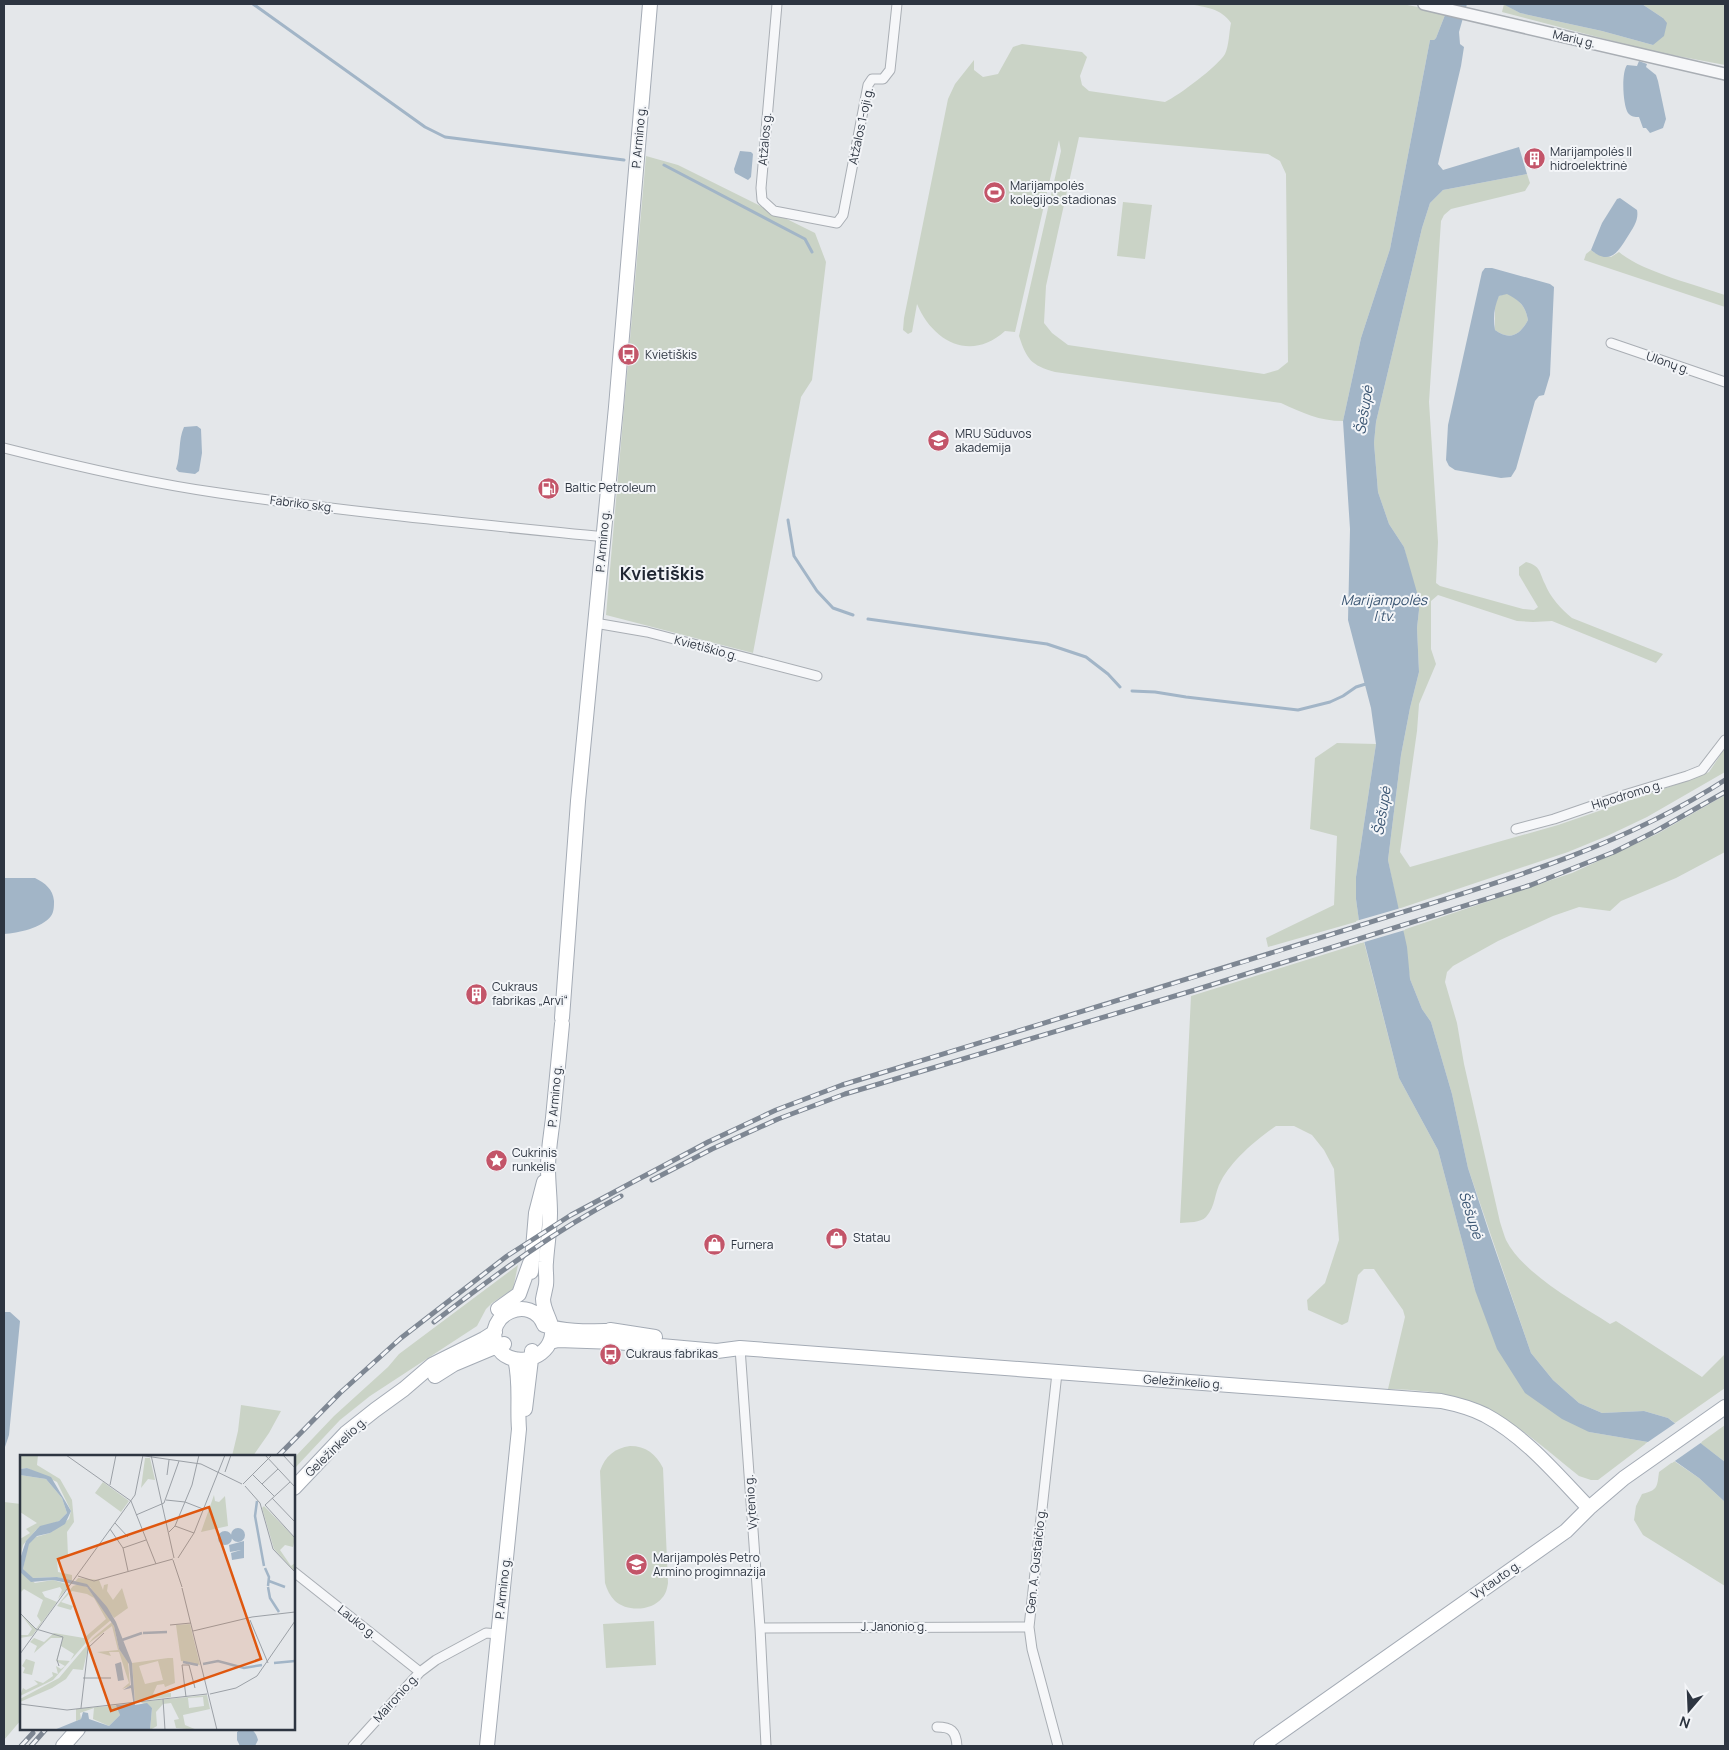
<svg xmlns="http://www.w3.org/2000/svg" width="1729" height="1750" font-family="Manrope,sans-serif">
<style>
.green{fill:#cad3c6;fill-rule:evenodd}
.water{fill:#a2b5c7;fill-rule:evenodd}
.pier{fill:#e4e7ea}
.lines{fill:none;stroke-linecap:round;stroke-linejoin:round}
.stream{stroke:#a2b5c7;stroke-width:3}
.minor-casing{stroke:#a9aeb4;stroke-width:11}
.tertiary-casing{stroke:#a9aeb4;stroke-width:14}
.primary-casing{stroke:#a4abb5;stroke-width:16}
.minor{stroke:#f6f7f9;stroke-width:9}
.tertiary{stroke:#f6f7f9;stroke-width:11}
.primary{stroke:#fff;stroke-width:14}
.rail-casing{stroke:#7e8793;stroke-width:5}
.rail{stroke:#f3f5f8;stroke-width:3;stroke-dasharray:9;stroke-linecap:butt}
.labels{text-anchor:middle;stroke-width:4;stroke-linejoin:round;paint-order:stroke}
.street-label{font-size:12px;fill:#2d3541;stroke:#f3f5f8}
.poi-label{font-size:12px;fill:#2d3541;stroke:#f3f5f8;text-anchor:start}
.water-label{font-size:14px;font-style:italic;fill:#3a5572;stroke:#f3f5f8}
.district-label{font-size:18px;font-weight:bold;fill:#1f2632;stroke:#f3f5f8}
.inset-river{fill:none;stroke:#a2b5c7;stroke-width:2.5}
.inset-road{fill:none;stroke:#9ba0a6;stroke-width:1}
.view{fill:#df570f;fill-opacity:0.15;stroke:#df570f;stroke-width:2.5}
.inset-edge{fill:none;stroke:#2d3541;stroke-width:2.5}
</style>
<rect width="100%" height="100%" fill="#e4e7ea"/>
<path class="green" d="M1188,4H1402L1439,11V14L1445,15L1436,38L1434,40H1430L1390,249L1361,338L1343,421C1319,421 1303,413 1281,403L1055,372C1031,365 1027,360 1019,336L1061,151L1059,140L1015,332L1005,331C971,362 933,342 917,304L912,332L908,334L903,330L904,318L948,99L955,84L974,60V70L983,77L998,74L1013,47L1022,44L1082,52L1087,57L1080,76L1082,85L1089,91L1165,102C1178,96 1218,66 1225,54C1229,46 1229,32 1231,23C1221,8 1205,7 1188,4ZM1079,137L1268,154L1280,161L1286,174L1288,362L1278,370L1264,374L1068,345L1052,333L1044,323L1046,286Z
M1504,4L1520,13L1602,31L1653,45L1663,18L1642,4H1725V65L1651,51L1502,12Z
M646,156L678,165L815,233L826,262L812,380L801,397L753,653L606,615Z
M1527,174L1530,183L1525,191L1451,209L1444,215L1441,221L1429,402L1438,542L1436,583L1440,586L1523,609L1534,610L1538,607L1519,575V567L1526,562C1541,566 1539,572 1545,584C1550,597 1561,609 1572,618L1663,654L1656,663L1552,621L1533,622L1517,621L1438,595L1431,601V649L1436,664L1419,704L1417,731L1400,852L1410,867L1558,825L1692,779L1709,772L1725,748V772L1647,817L1607,836L1568,852L1398,909L1388,860L1401,755L1410,708L1419,672L1417,628L1419,610L1404,547L1389,524L1378,492L1374,443L1376,422L1422,228L1430,203L1443,190Z
M1123,202L1152,205L1145,259L1117,256Z
M1591,250L1595,253L1611,257L1619,252C1641,271 1696,285 1725,295V307L1584,260L1586,254Z
M1507,293C1520,301 1525,305 1528,320C1520,335 1510,341 1495,330V304L1499,296Z
M1337,743L1376,744L1356,877V899L1359,921L1268,947L1266,938L1334,905L1337,836L1310,829L1315,758Z
M1725,795V852L1676,878L1621,901L1610,911L1579,907L1553,916L1498,941L1453,966L1447,972L1445,982L1457,1023L1464,1064L1500,1222C1502,1228 1504,1235 1506,1240C1524,1275 1578,1303 1610,1324L1616,1321L1702,1377L1725,1354V1388L1675,1423L1668,1418L1644,1411L1602,1413L1579,1403L1553,1380L1531,1353L1468,1168L1452,1094L1431,1022L1422,1009L1410,979L1403,930L1572,873L1657,834Z
M1364,942L1399,1078L1438,1150L1475,1290L1589,1432L1648,1442L1598,1480H1591L1579,1476C1550,1453 1522,1427 1489,1410C1458,1393 1423,1390 1388,1389L1405,1317L1403,1310L1374,1269H1364L1358,1275L1348,1322L1342,1325L1308,1310L1307,1300L1325,1283L1339,1240L1334,1169L1324,1150L1312,1135L1294,1126H1276C1257,1139 1232,1160 1221,1181C1214,1193 1216,1206 1206,1217C1200,1223 1189,1222 1180,1223L1191,996Z
M518,1265L513,1289L492,1303L486,1309L477,1326L370,1396L340,1420L294,1469V1458L334,1416L388,1367L399,1354Z
M241,1405L281,1411L269,1433L253,1456H232L238,1431Z
M1725,1425V1462L1700,1443Z
M630,1446C646,1446 656,1454 663,1468L668,1583C667,1589 666,1594 662,1598C652,1611 627,1612 615,1601C610,1596 607,1590 605,1583L600,1471C605,1456 615,1448 630,1446Z
M1674,1461L1699,1478L1725,1502V1586L1643,1535L1634,1520L1636,1506L1642,1494C1658,1490 1657,1487 1659,1472Z
M4,1502L21,1504V1720L4,1740Z
M654,1621L656,1665L606,1668L603,1624Z"/>
<path class="water" d="M1447,4H1467L1459,32L1460,44L1464,47L1461,66L1438,164L1443,170L1519,147L1527,174L1443,190L1430,203L1422,228L1376,422L1374,443L1378,492L1389,524L1404,547L1418,596L1419,610L1417,628L1419,672L1410,708L1401,755L1388,860L1407,947L1410,979L1422,1009L1431,1022L1452,1094L1468,1168L1489,1232L1531,1353L1553,1380L1579,1403L1602,1413L1644,1411L1668,1418L1725,1462V1502L1699,1478L1648,1442L1589,1432L1562,1419L1525,1393L1497,1349L1475,1290L1438,1150L1399,1078L1359,921L1356,899V877L1376,744L1371,708L1348,620L1350,529L1343,421L1361,338L1390,249L1430,40H1434L1436,38L1445,15Z
M1503,4H1642L1663,18L1667,23L1664,36L1653,45L1602,31L1520,13Z
M1639,61L1647,64L1646,67L1656,75L1658,81L1666,119L1663,128L1650,133L1646,128H1643L1639,117C1635,117 1631,117 1628,113C1623,106 1621,73 1627,65L1637,66Z
M740,151L751,152L753,154L751,177L748,180L735,173L734,169Z
M1620,198L1637,210C1639,220 1633,228 1628,236C1618,252 1610,266 1591,250L1602,223L1617,199Z
M1485,268H1492L1550,284L1554,287L1550,375L1544,395L1539,396L1535,401L1516,469L1511,477L1501,478L1455,470L1449,466L1446,460L1448,425L1482,272ZM1507,294C1520,301 1525,305 1528,320C1520,335 1510,341 1495,330C1493,318 1494,307 1499,296Z
M197,426L201,429L202,453L199,471L195,474L179,472L176,469C181,455 178,440 184,427Z
M35,878C45,883 53,889 54,901C54,906 54,912 51,916C42,928 18,933 4,934V878Z
M4,1312H10L20,1321L9,1435L4,1450Z
M241,1729C251,1729 255,1729 258,1740L255,1746H240L237,1740V1732Z"/>
<path class="pier" d="M1401,908L1405,930L1361,943L1356,921Z
M1677,1422L1702,1442L1672,1463L1645,1444Z"/>
<g class="lines">
<path class="stream" d="M253,4L425,127L445,137L624,160
M664,165L805,239L812,252
M788,520L794,556L817,591L833,608L853,615
M868,619L1047,644L1086,657L1108,674L1120,687
M1132,691L1155,692L1186,697L1298,710L1330,702L1343,696L1356,687L1369,683"/>
<defs>
<path id="minor" d="M777,4L761,188L762,200L774,211L837,223L843,215L868,85L872,79H883L890,70L897,4
M1611,343L1725,382
M4,448C75,466 147,483 219,493C347,512 475,524 604,537
M595,623L647,632L817,676
M1516,829L1554,819L1621,796L1687,776L1702,770L1725,740
M740,1348L760,1628L766,1746
M1057,1373L1029,1627L1032,1649L1058,1746
M294,1572L420,1672
M760,1628L1029,1627
M937,1727C951,1727 956,1731 957,1746
M353,1746L420,1672L436,1660L486,1633L498,1634"/>
<path id="tertiary" d="M1424,4L1725,74"/>
<path id="primary" d="M562,1018L578,801L616,407L650,4
M562,1024C559,1056 556,1087 553,1118C551,1135 548,1151 548,1168C548,1183 550,1198 550,1213C550,1229 547,1246 546,1262C545,1269 547,1277 546,1285C545,1290 544,1294 543,1299C543,1313 556,1325 551,1339C544,1362 508,1368 497,1346C482,1314 532,1293 544,1325C567,1333 593,1331 617,1331
M531,1272L536,1213L544,1182
M498,1309L519,1294L530,1263
M610,1330L655,1337
M550,1342L558,1340L616,1342L717,1351L740,1348L1441,1401C1456,1404 1471,1408 1485,1415C1526,1437 1557,1475 1589,1508
M435,1376L454,1364L497,1346L504,1344
M525,1409L532,1351
M294,1488L346,1433L375,1410L404,1389L432,1365L484,1339L495,1332
M63,1746L78,1729
M487,1746L519,1429C517,1406 521,1382 515,1359
M1261,1746L1566,1531L1589,1508L1624,1478L1725,1407"/>
</defs>
<use href="#minor" class="minor-casing"/>
<use href="#tertiary" class="tertiary-casing"/>
<use href="#primary" class="primary-casing"/>
<use href="#minor" class="minor"/>
<use href="#tertiary" class="tertiary"/>
<use href="#primary" class="primary"/>
<defs>
<path id="rail" d="M652,1180L712,1149L778,1119L845,1094L1195,990L1531,885L1614,852L1656,831L1725,792
M434,1322C494,1276 554,1231 621,1196
M278,1456L340,1393L401,1338L507,1256L571,1215L708,1142L776,1110L842,1085C1013,1032 1184,981 1355,927C1482,887 1612,853 1725,780
M21,1746L33,1733
M31,1746L46,1729"/>
</defs>
<use href="#rail" class="rail-casing"/>
<use href="#rail" class="rail"/>
</g>
<defs>
<symbol id="building-disc" viewBox="-11 -11 22 22"><circle r="9.5" fill="#c35569" stroke="#f3f5f8"/><path d="M-4-6H4V6H1V3H-1V6H-4ZM-2.5-4.3h1.7v1.8h-1.7ZM.8-4.3h1.7v1.8H.8ZM-2.5-1h1.7V.8h-1.7ZM.8-1h1.7V.8H.8Z" fill="#fff"/></symbol>
<symbol id="stadium-disc" viewBox="-11 -11 22 22"><circle r="9.5" fill="#c35569" stroke="#f3f5f8"/><path d="M0-5a6.5 5 0 1 0 0 10a6.5 5 0 1 0 0-10ZM-3.5-1.8h7v3.6h-7Z" fill="#fff"/></symbol>
<symbol id="bus-disc" viewBox="-11 -11 22 22"><circle r="9.5" fill="#c35569" stroke="#f3f5f8"/><path d="M-5-6H5V4H4V6H2V4H-2V6H-4V4H-5ZM-3.5-4V0h7V-4ZM-3.5 1.2v1.5H-2V1.2ZM2 1.2v1.5H3.5V1.2Z" fill="#fff"/></symbol>
<symbol id="university-disc" viewBox="-11 -11 22 22"><circle r="9.5" fill="#c35569" stroke="#f3f5f8"/><path d="M0-5L7-2L0 1L-7-2ZM-4 1L0 2.5L4 1V4Q0 6-4 4Z" fill="#fff"/></symbol>
<symbol id="fuel-disc" viewBox="-11 -11 22 22"><circle r="9.5" fill="#c35569" stroke="#f3f5f8"/><path d="M-5.5-6h7V0h2V4h1.3V-2.5L3-4.5l.8-.8L6-3V5H2.5V1h-1V6h-7ZM-4.2-4.7v3.2H.2V-4.7Z" fill="#fff"/></symbol>
<symbol id="sight-disc" viewBox="-11 -11 22 22"><circle r="9.5" fill="#c35569" stroke="#f3f5f8"/><path d="M0-6L1.8-2.2L6-1.7L2.9 1.2L3.7 5.4L0 3.3L-3.7 5.4L-2.9 1.2L-6-1.7L-1.8-2.2Z" fill="#fff"/></symbol>
<symbol id="shop-disc" viewBox="-11 -11 22 22"><circle r="9.5" fill="#c35569" stroke="#f3f5f8"/><path d="M-5-2.5h2.3a2.7 3.5 0 0 1 5.4 0H5L5.5 6h-11ZM-1.5-2.5h3a1.5 2.3 0 0 0-3 0Z" fill="#fff"/></symbol>
<symbol id="school-disc" viewBox="-11 -11 22 22"><circle r="9.5" fill="#c35569" stroke="#f3f5f8"/><path d="M0-5L7-2L0 1L-7-2ZM-4 1L0 2.5L4 1V4Q0 6-4 4Z" fill="#fff"/></symbol>
</defs>
<g fill-rule="evenodd">
<use href="#building-disc" x="1522" y="146" width="25" height="25"/>
<use href="#stadium-disc" x="982" y="180" width="25" height="25"/>
<use href="#bus-disc" x="616" y="342" width="25" height="25"/>
<use href="#university-disc" x="926" y="428" width="25" height="25"/>
<use href="#fuel-disc" x="536" y="476" width="25" height="25"/>
<use href="#building-disc" x="464" y="982" width="25" height="25"/>
<use href="#sight-disc" x="484" y="1148" width="25" height="25"/>
<use href="#shop-disc" x="824" y="1226" width="25" height="25"/>
<use href="#shop-disc" x="702" y="1232" width="25" height="25"/>
<use href="#bus-disc" x="598" y="1342" width="25" height="25"/>
<use href="#school-disc" x="624" y="1552" width="25" height="25"/>
</g>
<g class="labels">
<g class="street-label">
<text transform="translate(1574 39) rotate(13)" y="4">Marių g.</text>
<text transform="translate(861 126) rotate(-78)" y="4">Atžalos 1-oji g.</text>
<text transform="translate(639 137) rotate(-85)" y="4">P. Armino g.</text>
<text transform="translate(765 139) rotate(-85)" y="4">Atžalos g.</text>
<text transform="translate(1668 363) rotate(19)" y="4">Ulonų g.</text>
<text transform="translate(302 504) rotate(7)" y="4">Fabriko skg.</text>
<text transform="translate(603 541) rotate(-85)" y="4">P. Armino g.</text>
<text transform="translate(706 648) rotate(15)" y="4">Kvietiškio g.</text>
<text transform="translate(1627 795) rotate(-17)" y="4">Hipodromo g.</text>
<text transform="translate(555 1096) rotate(-85)" y="4">P. Armino g.</text>
<text transform="translate(1183 1382) rotate(4)" y="4">Geležinkelio g.</text>
<text transform="translate(336 1447) rotate(-44)" y="4">Geležinkelio g.</text>
<text transform="translate(751 1502) rotate(-94)" y="4">Vytenio g.</text>
<text transform="translate(1036 1561) rotate(-84)" y="4">Gen. A. Gustaičio g.</text>
<text transform="translate(1496 1580) rotate(-35)" y="4">Vytauto g.</text>
<text transform="translate(503 1588) rotate(-84)" y="4">P. Armino g.</text>
<text transform="translate(357 1622) rotate(38)" y="4">Lauko g.</text>
<text x="894" y="1631">J. Janonio g.</text>
<text transform="translate(396 1698) rotate(-48)" y="4">Maironio g.</text>
</g>
<g class="poi-label">
<text x="1550" y="156">Marijampolės II<tspan x="1550" dy="14">hidroelektrinė</tspan></text>
<text x="1010" y="190">Marijampolės<tspan x="1010" dy="14">kolegijos stadionas</tspan></text>
<text x="645" y="359">Kvietiškis</text>
<text x="955" y="438">MRU Sūduvos<tspan x="955" dy="14">akademija</tspan></text>
<text x="565" y="492">Baltic Petroleum</text>
<text x="492" y="991">Cukraus<tspan x="492" dy="14">fabrikas „Arvi“</tspan></text>
<text x="512" y="1157">Cukrinis<tspan x="512" dy="14">runkelis</tspan></text>
<text x="853" y="1242">Statau</text>
<text x="731" y="1249">Furnera</text>
<text x="626" y="1358">Cukraus fabrikas</text>
<text x="653" y="1562">Marijampolės Petro<tspan x="653" dy="14">Armino progimnazija</tspan></text>
</g>
<g class="water-label">
<text transform="translate(1364 410) rotate(-81)" y="5">Šešupė</text>
<text x="1384" y="605">Marijampolės<tspan x="1384" dy="16">I tv.</tspan></text>
<text transform="translate(1382 811) rotate(-81)" y="5">Šešupė</text>
<text transform="translate(1471 1215) rotate(72)" y="5">Šešupė</text>
</g>
<g class="district-label">
<text x="662" y="580">Kvietiškis</text>
</g>
</g>
<g transform="translate(20 1455)">
<rect width="275" height="275" fill="#e4e7ea"/>
<path d="M0,0H18L17,10L40,24L52,45L54,67L47,77L48,101L37,105L38,117L52,120V127L37,122L12,123L3,114L8,89L16,82L30,78L49,64L51,56L37,27L7,13L0,14ZM125,3H130L135,25L128,24L121,33ZM0,20L26,24L42,43L47,58L39,66L16,75L3,90L0,104V84L10,78L6,74L17,68L0,57ZM83,27L109,46L101,57L75,38ZM194,40L195,46L199,47L205,41L208,71L181,77ZM244,51L275,83L273,92L265,90L260,95L271,111L275,108V117L254,94L242,53ZM0,117L15,128L33,125L50,130L38,144L42,135L40,132L22,137L25,142L37,147L12,181L0,183V180H8L12,174L0,158L16,174L21,167L17,161L23,145L4,134L0,138ZM58,123L79,125L83,135L84,130L88,129L87,136L93,145L102,133L108,153L94,163L70,132L54,128ZM59,129L67,132L91,165L72,181L33,225L0,241L3,233L6,235L18,229L14,225L23,228L33,221L32,217L38,219L36,211L41,214L45,211L36,206L43,183H31L14,198L17,191L10,187L14,183L24,187L34,178L64,183L86,164L74,143L67,139L52,136L41,147L53,151L51,155L37,151L53,131ZM41,191L54,199L50,206L37,205ZM92,167L94,171L99,194L108,207L110,231L102,234L109,228L99,197H89L91,201L77,197L98,195L92,171L69,188L63,215L53,214L46,224L32,233L0,247V244L39,223L73,183ZM170,169L180,210L161,206L156,170ZM148,203H153L155,228L145,232L144,229L137,230L133,239L151,238V242L187,238L115,246L112,208ZM138,206L143,225L125,229L119,211ZM6,204L15,207L12,220L3,218L5,213L2,211ZM187,240L190,254L163,260L165,270L177,275L156,273L154,265L159,264L151,248L143,249L136,257L137,271L130,275L132,253L120,247ZM183,242L184,251L169,253L168,243ZM110,249L99,254L100,260L89,271L73,264L74,253L60,258L61,264L56,266V254Z" fill="#cad3c6" fill-rule="evenodd"/>
<path d="M7,13L31,22L51,56L45,69L30,78L17,81L9,89L3,114L13,123L37,122L67,129L87,152L96,167L112,208L115,250L127,248L132,253L130,275H34L61,264L63,257L68,258L69,264L89,271L100,260L96,250L113,249V245L111,233L103,235L111,230L109,209L99,194L94,171L67,132L33,125L11,127L0,117V104L6,86L20,71L39,66L47,58L42,43L26,24L0,20V14ZM211 80a7 7 0 1 1 14 0a7 7 0 1 1-14 0ZM198 83a7 7 0 1 1 14 0a7 7 0 1 1-14 0ZM224,86V103L212,105L211,98L221,95L210,97L209,90ZM101,207L104,225L98,226L95,209Z" fill="#a2b5c7"/>
<path class="inset-river" d="M237,46L235,61L244,111M245,113L249,122L248,131M249,126L265,132M248,132L250,143L259,157M123,178L147,177M102,185L122,178M163,207L178,210M254,208L275,206M183,209L198,206L224,213L242,210"/>
<path class="inset-road" d="M46,0L111,46L136,109M118,0L181,9L222,29M131,0L154,103M245,0L275,32M263,0L275,13M205,17L211,0M232,19L254,41M147,20L149,5M223,29L252,0M242,29L258,14M90,30L96,0M225,31L240,48L253,94L275,117M252,43L275,67M146,45L165,47L183,54M245,50L275,83M245,50L270,27M116,60L144,48L159,6M95,68L108,82M155,71L174,78M90,74L103,93L108,116M149,77L155,71L172,30L179,0M103,93L126,85M158,103L174,78L205,0M153,105L162,132M58,121L74,126L153,104M162,133L197,275M0,158L16,174L43,182L37,205L39,211M230,165L248,208M150,170L171,168M173,176L232,162L275,157M0,199L115,40L123,0M63,223H91M190,239L216,233L237,221L275,166M166,242L162,210H169L175,233M143,244L145,275M0,249L47,255L187,239M61,253L68,193L84,178"/>
<path class="view" d="M189,52L241,204L91,256L38,104Z"/>
<rect width="275" height="275" class="inset-edge"/>
</g>
<rect width="1729" height="1750" fill="none" stroke="#2d3541" stroke-width="10"/>
<g transform="translate(1689 1710) rotate(199)" stroke="#f3f5f8" stroke-width="4" paint-order="stroke">
<path d="M0-4L9 19L0 12L-9 19Z" fill="#2d3541"/>
<text y="-8" font-size="14" font-weight="bold" text-anchor="middle" fill="#2d3541">N</text>
</g>
</svg>
